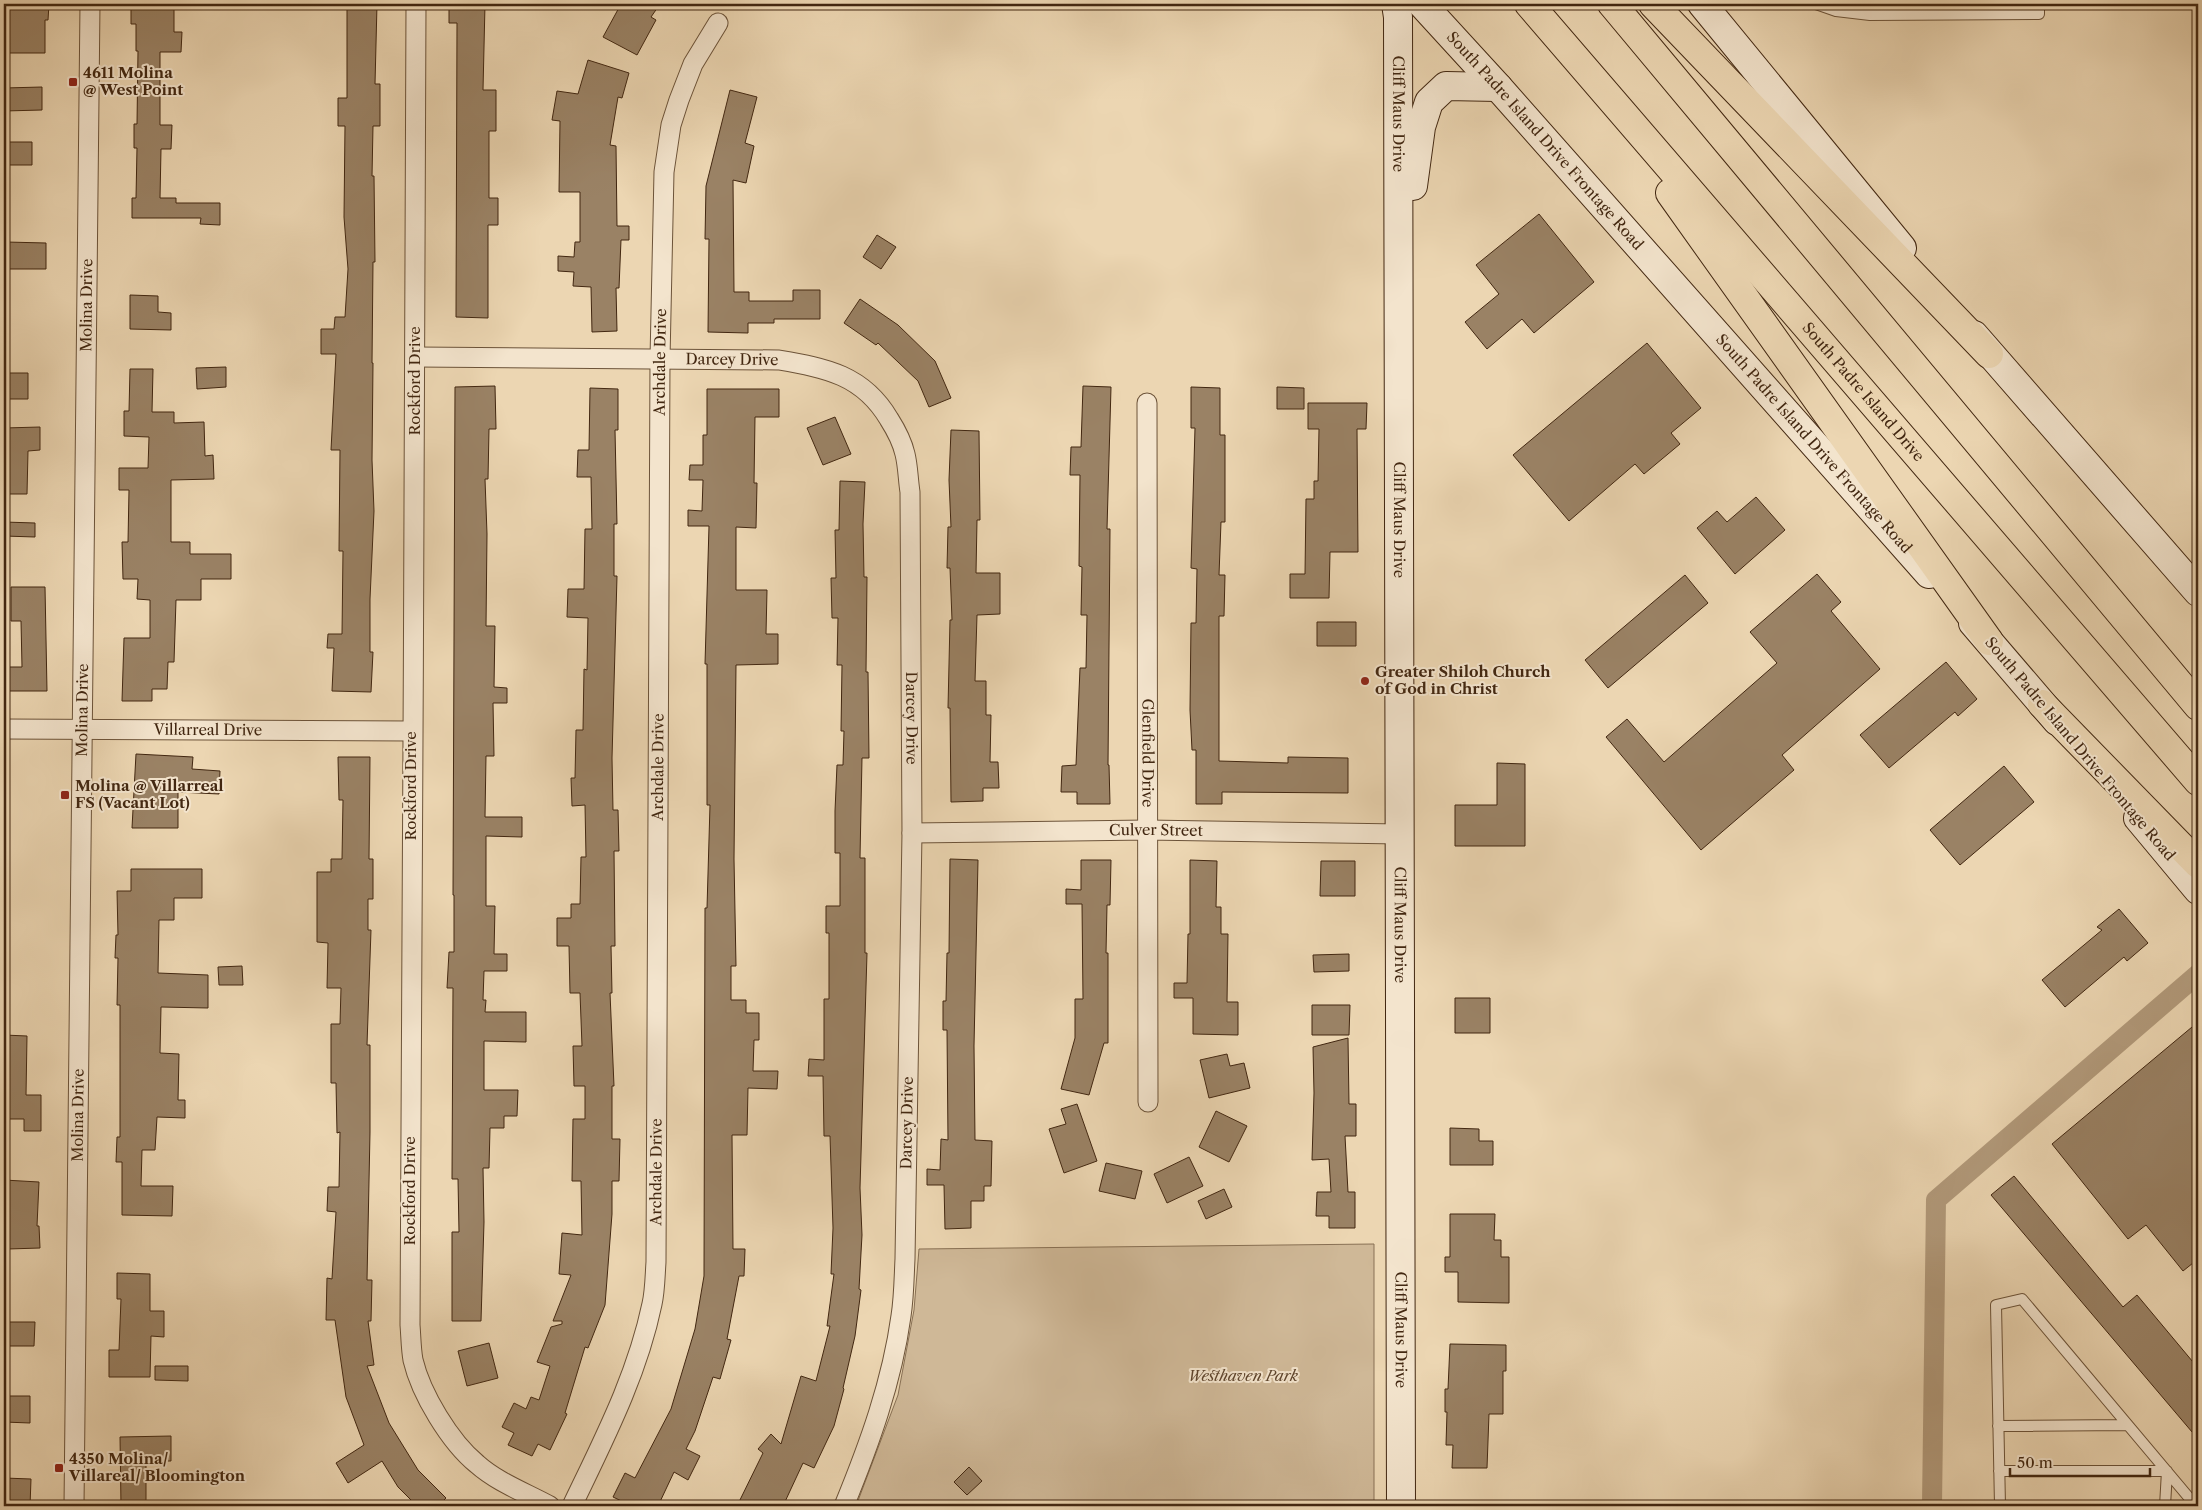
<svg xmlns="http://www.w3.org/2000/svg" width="2202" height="1510" font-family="'Libre Caslon Text',serif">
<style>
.green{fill:#cfb897;stroke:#887054}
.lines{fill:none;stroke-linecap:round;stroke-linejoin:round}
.canal{stroke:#b29a7b;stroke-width:20}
.building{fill:#9a8265;stroke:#422711}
.lane-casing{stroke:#6c5339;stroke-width:12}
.street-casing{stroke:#6c5339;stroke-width:21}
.secondary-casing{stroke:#422711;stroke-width:30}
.highway-casing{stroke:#422711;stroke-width:30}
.lane{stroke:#f3e4cd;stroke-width:10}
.street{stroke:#f3e4cd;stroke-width:19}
.secondary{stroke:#f3e4cd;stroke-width:28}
.highway{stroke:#ecd6b2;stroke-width:28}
.poi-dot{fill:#8f2418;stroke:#f3e4cd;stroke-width:2}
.labels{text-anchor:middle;stroke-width:4;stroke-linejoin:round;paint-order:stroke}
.poi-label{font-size:15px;font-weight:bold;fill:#422711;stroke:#f3e4cd;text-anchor:start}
.street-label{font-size:15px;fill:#422711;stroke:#f3e4cd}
.park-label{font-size:15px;font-style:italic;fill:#5e442c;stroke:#f3e4cd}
</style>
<rect width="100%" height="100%" fill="#ecd6b2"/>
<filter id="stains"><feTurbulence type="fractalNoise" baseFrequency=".004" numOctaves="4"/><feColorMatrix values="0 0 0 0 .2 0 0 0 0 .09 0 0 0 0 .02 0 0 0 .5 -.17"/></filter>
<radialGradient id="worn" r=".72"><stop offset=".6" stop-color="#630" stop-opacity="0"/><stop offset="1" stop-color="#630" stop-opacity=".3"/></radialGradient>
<path class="green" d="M1374,1244V1506H856L898,1395L914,1310L919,1249Z"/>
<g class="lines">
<path class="canal" d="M1932,1506L1936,1200L2198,974"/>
</g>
<path class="building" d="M9,4H49L48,20H45V53H4V34H8Z
M131,4H174V32H182L181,52H160V125H172L171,149H161L160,198H176V203H220V225L200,224L201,218H132V198H136L137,148H134V124H137L138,51H136V24H131Z
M347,4H377L375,84H380V126H373L372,176H374L375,262H373L372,363H373L372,460L374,511L370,599V652H373L371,692L332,691L334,648H327L328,634H342L343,551H339L340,450H331L336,354H321V329H334L335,317H345L348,269L344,217L345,126H338V98H347Z
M449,4H485L483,90H496V131H489V198H498V225H488V318L456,317L457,23H449Z
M621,4H660L651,17L656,20L637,55L603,37Z
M588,60L629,73L622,98L618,97L610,145L616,146L617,226H629V240H621L619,288H616L617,331L592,332L591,287L573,286L574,272L558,271V256L574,257L575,242H580V192H559L560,121L552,120L557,91L578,94Z
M42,87V110L4,111V88Z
M730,90L757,97L745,143L754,146L746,183L733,180L734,292H749V301H793V290H820V319H774V323H748V333L708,332L709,239H705L706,186Z
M4,142H32V165H4Z
M1539,214L1594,282L1534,333L1522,319L1487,349L1465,322L1499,294L1476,265Z
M877,235L896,247L881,269L863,257Z
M6,242L46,243V269H6Z
M130,295L158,296V312L171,313V330L130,329Z
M860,299L898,325L935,361L951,398L929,407L918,381L878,343L876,345L844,323Z
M1647,343L1701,408L1671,433L1680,444L1644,474L1635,464L1569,521L1513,455Z
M226,367V387L197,389L196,368Z
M130,369H153L152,412H174V423L204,422L205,456L213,455L214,479L171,480V542H190V554H231V579H201V600H176L174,662H168L167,689H152V701H122L124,638H150V600L137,599L138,579H123L122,542H128L129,490H119V468H148L149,437L124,436V411H129Z
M4,373H28V399H4Z
M495,386L496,429H489L488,479H485L487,534L486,626H495L494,687L507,688V703H493L494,756H486L485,817H522V837L486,836V906H495L494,954H507V971H484L483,1000H486L485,1012H526V1042L484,1041V1090H518L517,1116H504V1128H490L489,1168H483L484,1222L481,1321H452V1232H459L458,1179H452L453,988H447L449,952H454V895H453L455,387Z
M1083,386L1111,387L1107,529H1110L1108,765H1109L1110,804H1077V792H1061L1062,766L1076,765L1080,668H1086L1087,615H1081L1082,567L1079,566L1080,475H1070L1071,447H1081Z
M1191,387L1220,388V435H1225V522H1221L1219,575H1225L1224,616H1219V761L1288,763V757L1348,758V793L1222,792V804H1196V750H1192L1190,710L1191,623H1196L1197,569L1191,568L1195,428H1191Z
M1277,387L1304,388V409H1277Z
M590,388L618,389V430H615L617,524H614V576H617L612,758L613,810H618L619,851H614L615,946H611L612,993H610L614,1086H612V1139H620L619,1181H612V1214L605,1305L588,1348L585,1347L565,1413L567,1414L550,1450L538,1444L532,1456L508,1445L514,1433L502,1427L514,1403L526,1409L531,1397L539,1400L550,1366L537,1362L551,1327L562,1324V1321H553L571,1275L559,1274L562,1233L582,1235L581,1181H572L573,1119H585V1086H574L573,1046H582L580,993H570L569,946H557V918H571V904H580L581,857H586L585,805L572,806L571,778H575L576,730H583L584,669L587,670L588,618L567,617L568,589H584L585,529H592L591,477H577L578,450H589Z
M707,389H779V417H755L754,483H757L756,528L736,527V590H767L766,634H778V664L736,665L734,859L736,966H731V1000H746V1013H759V1040H754L753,1071H778L777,1089L748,1088L747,1135H732L733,1249H745L744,1276H739L727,1339L731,1340L720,1379L713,1377L695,1431L686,1449L700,1456L688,1480L674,1472L658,1506H632L613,1497L625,1473L635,1478L671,1409L695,1329L704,1276L705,908H707L710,805H707V664H705L709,526H688V510L702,511L703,480H689L690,465H703V435H707Z
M1308,403H1367L1366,429H1357L1358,552H1330L1329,598H1290V574H1305L1306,499H1314V481H1318L1319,429H1308Z
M835,417L851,454L823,465L807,428Z
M40,427V450L28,451L27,494H4V428Z
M951,430L979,431L980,520H977L976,573H1000V614L977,615L975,681H986V715H991L990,762H998L999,788H983V801L951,802L950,708H948L950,620H952L950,568H947L948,527H951L949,480Z
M840,481L865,482L863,524L864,577H867L866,672H868L869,758H862L861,807L860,858H865V953H867L860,1188L862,1235L859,1289L861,1290L855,1336L843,1388L844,1389L834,1426L814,1468L803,1463L783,1506H737L763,1453L758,1449L771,1434L781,1444L801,1376L816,1381L830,1326H827L834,1274H831L833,1228L830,1136H824L823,1076H808L809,1059L824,1060V999H829V933H826V906H840V853H835V811L837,765H843L844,731H841L842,665H837L838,618H832L831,578H836L835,530H839Z
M1756,497L1785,530L1735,574L1697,528L1717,511L1727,522Z
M4,522L35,523V537L4,536Z
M1817,574L1841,602L1831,611L1880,669L1782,755L1794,770L1701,850L1606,737L1627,719L1664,762L1777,663L1750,632Z
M1685,575L1708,603L1608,688L1585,660Z
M11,587H45L47,691H4V667H22L21,621H11Z
M1317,622H1356V646H1317Z
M1946,662L1977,699L1958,716L1955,712L1889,768L1860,735Z
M136,754L193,757L192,769L220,771L219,794L178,792V828H132Z
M338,757H370L369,859H373V899H368V930H371L367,1045H370V1132L367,1280H372L371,1321H368L374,1365L367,1366L389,1423L418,1470L446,1498L438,1506H417L398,1487L382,1461L348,1483L336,1463L364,1445L346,1397L335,1320H326L327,1278L332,1279L336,1212L327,1211L328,1187H339L340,1132L337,1133L336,1083H331V1024H340L341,988H327L328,943L317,942V872H331V859H342L343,800H339Z
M1497,763L1525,764V846H1455V805H1497Z
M2004,766L2034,802L1960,865L1930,830Z
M950,859L978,860L974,1046L975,1140L992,1141L991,1186H984V1201H971V1228L945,1229L944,1185H927V1169L940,1170L941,1139L948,1140L947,1030H943V1001H946L947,953H949Z
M1081,860H1111L1110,905H1107L1106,953H1108V1043H1104L1089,1095L1061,1089L1075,1038V999H1083L1082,904H1066V889L1081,890Z
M1190,860L1217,861L1216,907H1221V934H1228L1227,1002H1238V1035L1193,1034V998H1174V983H1187L1188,934H1190Z
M1321,861H1355V896H1320Z
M131,869H202V898H174V920H159L158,973L208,975V1008L161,1007L160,1053L179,1054L178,1100H185V1118L157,1117L155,1150H142L141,1186H173L172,1216L122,1215V1162H116L117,1137H120V1005H117L118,958H115L116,935H118L117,891H131Z
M2119,909L2148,943L2127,961L2124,957L2065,1007L2042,980L2102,930L2097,927Z
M1349,954V971L1314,972L1313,955Z
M242,966L243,985H219L218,967Z
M1455,998H1490V1033H1455Z
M1312,1005H1350L1349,1035H1312Z
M2198,1022V1259L2183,1271L2146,1225L2128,1239L2052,1144Z
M4,1035L27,1036L26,1095H41V1131H24V1119H7V1090H4Z
M1348,1038L1349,1104H1356V1136H1345L1348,1192H1355V1228H1329V1216H1316L1317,1192H1331L1329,1159L1312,1160L1314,1093L1313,1047Z
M1227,1054L1230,1066L1244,1063L1250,1088L1209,1098L1200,1060Z
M1077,1104L1097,1161L1064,1173L1049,1129L1066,1124L1061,1109Z
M1216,1111L1247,1126L1229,1162L1199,1147Z
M1450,1128L1479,1129V1141H1493V1165H1450Z
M1189,1157L1203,1186L1167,1203L1154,1174Z
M1106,1163L1142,1171L1135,1199L1099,1191Z
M2014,1176L2123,1307L2137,1295L2198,1368V1439L1991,1195Z
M4,1180L39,1182L37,1226H39L40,1248L8,1249V1211L4,1210Z
M1224,1189L1232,1207L1206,1219L1198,1201Z
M1450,1214H1495L1494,1240H1501V1257H1509V1303L1458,1302V1272H1445V1257H1450Z
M117,1273L150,1274V1311H164V1337L151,1336L150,1377H109V1350H119L121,1299H117Z
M4,1322H35L34,1346H4Z
M489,1343L498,1378L467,1386L458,1351Z
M1450,1344L1506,1345V1371H1503V1414H1489L1487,1468H1452L1453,1445H1446L1447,1412H1445V1389H1448Z
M155,1366H188V1381L155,1380Z
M4,1396H30V1423L4,1422Z
M171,1436V1461H146V1506H121L120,1437Z
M969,1467L982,1481L967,1495L954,1482Z
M4,1478L31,1479L30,1506H4Z"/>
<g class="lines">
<defs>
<path id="lane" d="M1816,4L1836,11L1870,15L2039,14V4
M1998,1426L2128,1425
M1999,1471H2167L2165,1506
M2000,1506L1996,1305L2022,1299L2196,1506"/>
<g id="street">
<path d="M416,4C416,444 411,885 410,1325C411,1337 411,1349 413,1360C421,1394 450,1442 477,1464C497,1482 526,1493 550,1506"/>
<path id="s1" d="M416,357L779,360C826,368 863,375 889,419C896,430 902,441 905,454C908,466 908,479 910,492L912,833L905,1259C904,1278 904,1297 901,1316C892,1382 869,1445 844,1506"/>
<path id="s2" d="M1147,403L1148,1102"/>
<path id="s3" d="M4,729L411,731"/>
<path id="s4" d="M912,833L1147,830L1400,834"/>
<path id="s5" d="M74,1506L90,4"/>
<path id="s6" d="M572,1506C603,1441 637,1376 652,1304C655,1291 655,1276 656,1262L660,359L664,172L671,125L679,100L693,64L718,23"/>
</g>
<g id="secondary">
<path id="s7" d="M1396,4L1398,17L1401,1506"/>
<path id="s8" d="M1422,4L1498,87L1929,574"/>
<path d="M1702,4L1902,248"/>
<path d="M1413,186L1421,127L1429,102L1446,86L1498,87"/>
<path d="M1974,335L2198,592"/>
<path d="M1973,623L2057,721"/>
<path d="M2138,818L2198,890"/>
</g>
<g id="highway">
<path id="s9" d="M1529,4L2198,781"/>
<path d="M1612,4L2198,706"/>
<path d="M1653,4L1989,354"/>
<path d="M1670,193L1989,641"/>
<path d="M2042,704L2198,864"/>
</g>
</defs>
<use href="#lane" class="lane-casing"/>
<use href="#street" class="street-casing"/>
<use href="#secondary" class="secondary-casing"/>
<use href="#highway" class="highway-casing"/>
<use href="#lane" class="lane"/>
<use href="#street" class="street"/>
<use href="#secondary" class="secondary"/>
<use href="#highway" class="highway"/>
</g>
<g class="poi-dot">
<rect x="68" y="77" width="10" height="10" rx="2.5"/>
<circle cx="1365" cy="681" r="5"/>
<rect x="60" y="790" width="10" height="10" rx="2.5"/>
<rect x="54" y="1463" width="10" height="10" rx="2.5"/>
</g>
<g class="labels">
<g class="poi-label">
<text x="83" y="78">4611 Molina<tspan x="83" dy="17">@ West Point</tspan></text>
<text x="1375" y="677">Greater Shiloh Church<tspan x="1375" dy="17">of God in Christ</tspan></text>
<text x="75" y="791">Molina @ Villarreal<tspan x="75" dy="17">FS (Vacant Lot)</tspan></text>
<text x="69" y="1464">4350 Molina/<tspan x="69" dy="17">Villareal/ Bloomington</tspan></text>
</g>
<g class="street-label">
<text dy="5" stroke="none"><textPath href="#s7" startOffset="110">Cliff Maus Drive</textPath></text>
<text dy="5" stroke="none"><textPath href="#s8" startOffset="184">South Padre Island Drive Frontage Road</textPath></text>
<text dy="5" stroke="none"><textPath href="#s5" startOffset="1201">Molina Drive</textPath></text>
<text dy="5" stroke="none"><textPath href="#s1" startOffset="316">Darcey Drive</textPath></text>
<text dy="5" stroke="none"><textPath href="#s6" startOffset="1160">Archdale Drive</textPath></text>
<text transform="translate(415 381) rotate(-90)" y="5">Rockford Drive</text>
<text dy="5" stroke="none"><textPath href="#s9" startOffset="512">South Padre Island Drive</textPath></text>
<text dy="5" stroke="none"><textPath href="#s8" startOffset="589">South Padre Island Drive Frontage Road</textPath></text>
<text dy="5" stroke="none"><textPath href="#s7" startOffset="516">Cliff Maus Drive</textPath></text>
<text dy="5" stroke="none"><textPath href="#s5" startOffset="796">Molina Drive</textPath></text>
<text dy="5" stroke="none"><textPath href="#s1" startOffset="796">Darcey Drive</textPath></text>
<text dy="5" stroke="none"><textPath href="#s3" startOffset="204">Villarreal Drive</textPath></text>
<text transform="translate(2080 749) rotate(50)" y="5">South Padre Island Drive Frontage Road</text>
<text dy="5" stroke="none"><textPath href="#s2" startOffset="350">Glenfield Drive</textPath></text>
<text dy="5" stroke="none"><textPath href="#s6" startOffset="755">Archdale Drive</textPath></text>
<text transform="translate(411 786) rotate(-90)" y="5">Rockford Drive</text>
<text dy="5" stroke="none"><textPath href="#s4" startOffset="244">Culver Street</textPath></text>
<text dy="5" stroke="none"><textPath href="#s7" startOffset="921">Cliff Maus Drive</textPath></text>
<text dy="5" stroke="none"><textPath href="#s5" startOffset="391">Molina Drive</textPath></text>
<text transform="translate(907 1123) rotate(-89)" y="5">Darcey Drive</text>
<text dy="5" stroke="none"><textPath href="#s6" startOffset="350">Archdale Drive</textPath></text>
<text transform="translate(410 1191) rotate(-90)" y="5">Rockford Drive</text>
<text dy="5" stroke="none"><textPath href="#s7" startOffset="1326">Cliff Maus Drive</textPath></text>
</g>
<g class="park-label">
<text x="1243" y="1381">Westhaven Park</text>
</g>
</g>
<rect width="2202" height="1510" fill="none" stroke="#ecd6b2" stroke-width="20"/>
<rect x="5" y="5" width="2192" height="1500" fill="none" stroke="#422711" stroke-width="2.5"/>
<rect x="10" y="10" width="2182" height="1490" fill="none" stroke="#422711"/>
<path d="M2010 1468v8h140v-8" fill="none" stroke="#422711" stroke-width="2.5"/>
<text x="2017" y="1468" font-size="15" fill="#422711" stroke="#f3e4cd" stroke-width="4" paint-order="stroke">50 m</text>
<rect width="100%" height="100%" filter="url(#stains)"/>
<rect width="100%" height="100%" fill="url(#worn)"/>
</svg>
